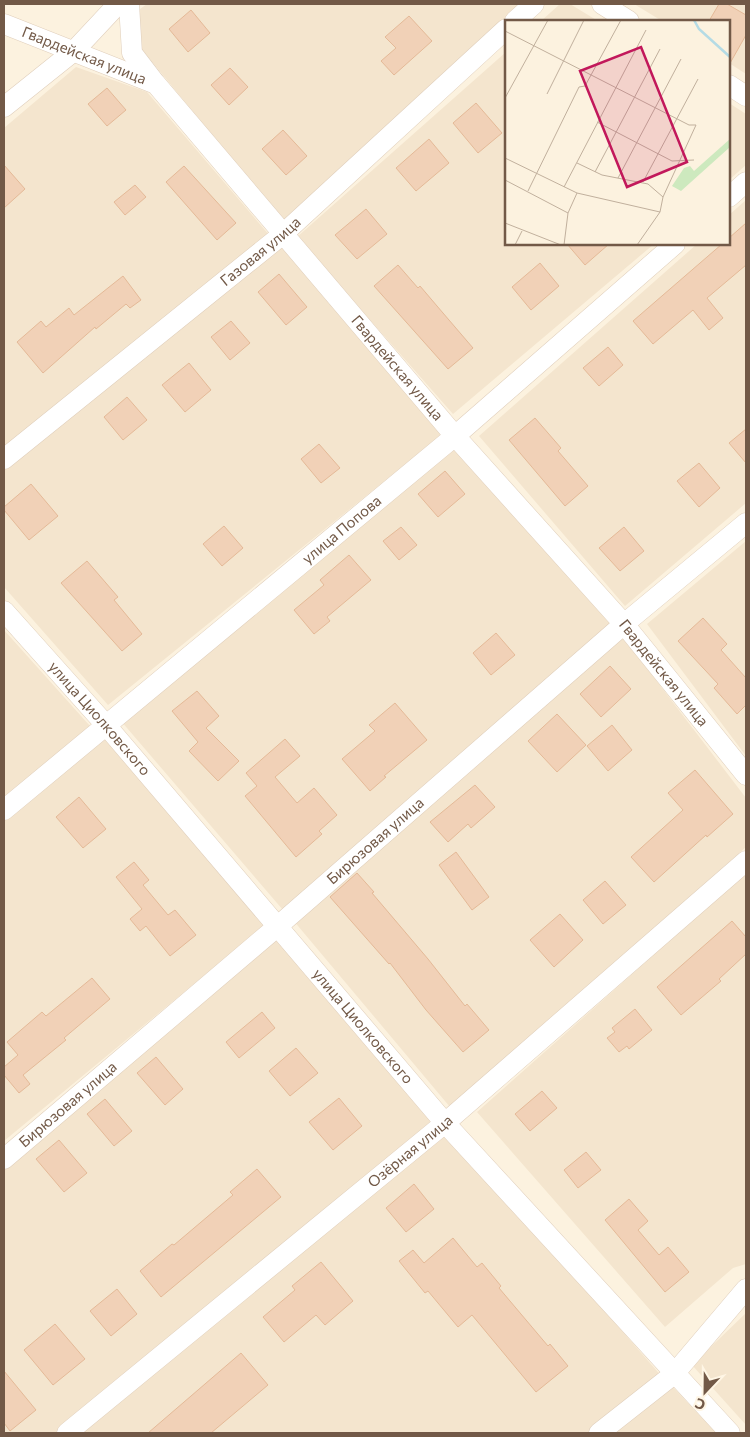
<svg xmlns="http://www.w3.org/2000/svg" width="750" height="1437" font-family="Commissioner,sans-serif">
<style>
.residential{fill:#f4e5ce}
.building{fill:#f1d1b7;stroke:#e4b997}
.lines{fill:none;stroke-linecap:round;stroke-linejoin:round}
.minor-casing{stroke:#e0cfbc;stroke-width:21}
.minor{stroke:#fff;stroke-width:20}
.labels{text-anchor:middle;stroke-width:4;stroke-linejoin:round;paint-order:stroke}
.street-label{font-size:15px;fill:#725947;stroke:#fff6e5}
.inset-river{fill:none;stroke:#b4dbe5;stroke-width:2.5}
.inset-road{fill:none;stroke:#c1b09d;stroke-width:1}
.view{fill:#c2185b;fill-opacity:0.15;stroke:#c2185b;stroke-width:2.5}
.inset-edge{fill:none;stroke:#725947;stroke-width:2.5}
</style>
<rect width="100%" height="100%" fill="#fcf2df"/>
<path class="residential" d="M147,4H520L283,221L139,46L140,9Z
M560,4H570L598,21H541Z
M634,4H746V74L729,63V21H662Z
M506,52V244H654L453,414L297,237Z
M76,67L147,92L270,236L4,447V128Z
M729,103L746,114V165L729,180Z
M746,200V503L625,606L479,436L697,244H729V215Z
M281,246L441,435L108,705L4,587V469Z
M453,447L611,625L283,910L121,721Z
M746,541V756L647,624Z
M4,630L90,726L4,798Z
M623,637L746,798V847L450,1107L293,920Z
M102,734L265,925L4,1141V819Z
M746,873V1264L733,1268L665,1327L477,1112Z
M276,937L439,1124L59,1433H4V1167Z
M444,1128L664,1379L592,1433H80Z
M746,1313V1425L692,1365Z
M670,1384L716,1433H610Z"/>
<path class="building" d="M719,4H727L746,15V35L729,65V21H709Z
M191,10L210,33L188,52L169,29Z
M409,16L432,41L394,75L381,61L396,48L385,37Z
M230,68L248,87L229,105L211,85Z
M107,88L126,110L107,126L88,104Z
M476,103L502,133L478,153L453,123Z
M283,130L307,156L286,175L262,149Z
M429,139L449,163L416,191L396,168Z
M4,165L25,189L4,208Z
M184,166L236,223L217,240L166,182Z
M135,185L146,197L125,215L114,202Z
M366,209L387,234L357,259L335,235Z
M746,223V265L707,298L723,318L709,330L693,310L653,344L633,321L722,244H729V238Z
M567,244H609L585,265Z
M540,263L559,286L531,310L512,287Z
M398,265L418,288L420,286L437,306L473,348L448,369L374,286Z
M279,274L307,307L286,325L258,292Z
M123,276L141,300L130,308L126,304L96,329L95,327L43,373L17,342L41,321L46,327L69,308L74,315Z
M231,321L250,343L230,360L211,337Z
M608,347L623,365L599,386L583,368Z
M189,363L211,390L185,412L162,385Z
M127,397L147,420L123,440L104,417Z
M535,418L561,448L558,451L588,486L565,506L509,440Z
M746,429V463L729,443Z
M319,444L340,468L321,483L301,459Z
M699,463L720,488L699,507L677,481Z
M445,471L465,494L438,517L418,494Z
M31,484L58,516L29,540L4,510V507Z
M224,526L243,548L222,566L203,544Z
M401,527L417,545L399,560L383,541Z
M624,527L644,551L620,571L599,548Z
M349,555L371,580L327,617L330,621L314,634L294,610L324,585L320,580Z
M87,561L118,597L114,600L142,634L122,651L61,583Z
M703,618L727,644L721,650L746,678V705L737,714L714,688L718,684L678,641Z
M496,633L515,655L491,675L473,653Z
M610,666L631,689L601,717L580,694Z
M197,691L219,716L206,728L239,761L218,781L189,751L198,742L172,711Z
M395,703L427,740L384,776L386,777L370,791L342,759L375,731L369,725Z
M557,714L586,745L557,772L528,741Z
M612,725L632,750L608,771L587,746Z
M285,739L300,756L275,777L297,803L314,788L337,815L319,831L322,834L296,857L245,796L257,786L246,773Z
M695,770L733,814L707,837L706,835L654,882L631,857L683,810L668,793Z
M475,785L495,807L471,828L468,824L448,842L430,822Z
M79,797L106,829L83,848L56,817Z
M456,852L489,897L472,910L439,865Z
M134,862L149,880L143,885L168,915L175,910L196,935L170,956L146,926L140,931L130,919L142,909L116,877Z
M357,873L374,892L372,893L428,959L465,1006L467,1004L489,1030L463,1052L426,1010L390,963L389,964L330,897Z
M605,881L626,905L603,924L583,900Z
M560,914L583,940L554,967L530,940Z
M732,921L746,937V954L719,979L721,981L681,1015L657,987Z
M92,978L110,999L64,1038L66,1040L23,1075L30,1084L19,1093L4,1075V1067L18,1055L7,1042L42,1012L46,1016Z
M635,1009L652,1030L629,1049L627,1046L619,1052L607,1038L615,1032L612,1028Z
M262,1012L275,1028L239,1058L226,1042Z
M296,1048L318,1073L290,1096L269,1071Z
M156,1057L183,1089L165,1105L137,1073Z
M542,1091L557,1108L530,1131L515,1114Z
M339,1098L362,1126L333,1150L309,1122Z
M105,1099L132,1131L114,1146L87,1114Z
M59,1140L87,1173L64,1192L36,1159Z
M586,1152L601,1170L578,1188L564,1170Z
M257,1169L281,1197L161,1297L140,1271L172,1244L174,1245L233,1195L230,1192Z
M414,1184L434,1209L406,1232L386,1208Z
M629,1199L648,1221L638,1230L659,1255L668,1247L689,1272L665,1292L605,1220Z
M453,1238L477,1267L482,1263L501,1286L499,1288L548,1346L550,1344L568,1366L536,1392L472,1315L458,1327L428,1291L425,1293L399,1261L413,1250L424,1263Z
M321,1262L353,1301L325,1325L316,1315L284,1342L263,1317L295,1290L292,1286Z
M117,1289L137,1314L111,1336L90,1311Z
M55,1324L85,1359L53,1385L24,1350Z
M241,1353L268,1385L211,1433H148Z
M4,1371L36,1410L10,1431L4,1423Z"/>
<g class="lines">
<defs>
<g id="minor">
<path d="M129,4L132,53L155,83"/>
<path d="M602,4L629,21"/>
<path d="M515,21L534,4"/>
<path id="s1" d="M4,24L156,84L455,436L624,624L746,775"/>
<path d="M729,85L746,96"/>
<path d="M4,107L74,51L118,4"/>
<path d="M729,197L746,182"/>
<path id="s2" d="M4,459L283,234L506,29"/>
<path id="s3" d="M4,611L105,724L445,1123L730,1433"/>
<path id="s4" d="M4,810L455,436L675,244"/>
<path id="s5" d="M4,1159L278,926L624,624L746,523"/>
<path id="s6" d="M67,1433L445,1123L746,861"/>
<path d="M599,1433L674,1374L746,1289"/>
</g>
</defs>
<use href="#minor" class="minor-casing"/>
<use href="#minor" class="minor"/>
</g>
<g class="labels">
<g class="street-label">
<text dy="5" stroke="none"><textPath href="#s1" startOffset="86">Гвардейская улица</textPath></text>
<text dy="5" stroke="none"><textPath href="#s2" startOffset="330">Газовая улица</textPath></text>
<text dy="5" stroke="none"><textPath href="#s1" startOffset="536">Гвардейская улица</textPath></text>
<text dy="5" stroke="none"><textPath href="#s4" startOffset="439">улица Попова</textPath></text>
<text dy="5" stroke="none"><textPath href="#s1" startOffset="941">Гвардейская улица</textPath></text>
<text dy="5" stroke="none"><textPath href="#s3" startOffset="144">улица Циолковского</textPath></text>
<text dy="5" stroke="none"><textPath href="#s5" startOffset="489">Бирюзовая улица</textPath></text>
<text dy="5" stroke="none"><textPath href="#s3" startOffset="549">улица Циолковского</textPath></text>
<text dy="5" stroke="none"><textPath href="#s5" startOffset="84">Бирюзовая улица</textPath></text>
<text dy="5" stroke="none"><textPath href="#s6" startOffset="444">Озёрная улица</textPath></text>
</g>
</g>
<g transform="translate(505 20)">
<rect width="225" height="225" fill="#fcf2df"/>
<path d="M225,119V127L176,171L167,166L179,148L185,146L189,151Z" fill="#cde9be"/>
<path class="inset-river" d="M189,0L194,9L225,37"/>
<path class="inset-road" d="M0,11L184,105H191L158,177L155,192L132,225M42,74L79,0M0,78L43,0M92,102L167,141L189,140M0,138L72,173L155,192M72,143L97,155L143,164L158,177M90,152L155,29M113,158L176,39M0,160L63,193L59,225M138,162L193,59M59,167L141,10M23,171L74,67L80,66L116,0M63,193L72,173M0,203L56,225M10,225L17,211"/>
<path class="view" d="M136,27L182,142L122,167L75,51Z"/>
<rect width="225" height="225" class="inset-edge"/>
</g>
<rect width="750" height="1437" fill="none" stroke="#725947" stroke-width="10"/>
<g transform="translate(705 1392) rotate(202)" stroke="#fff6e5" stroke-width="4" paint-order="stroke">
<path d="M0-4L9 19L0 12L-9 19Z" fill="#725947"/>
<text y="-8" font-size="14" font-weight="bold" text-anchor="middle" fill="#725947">С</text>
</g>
</svg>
